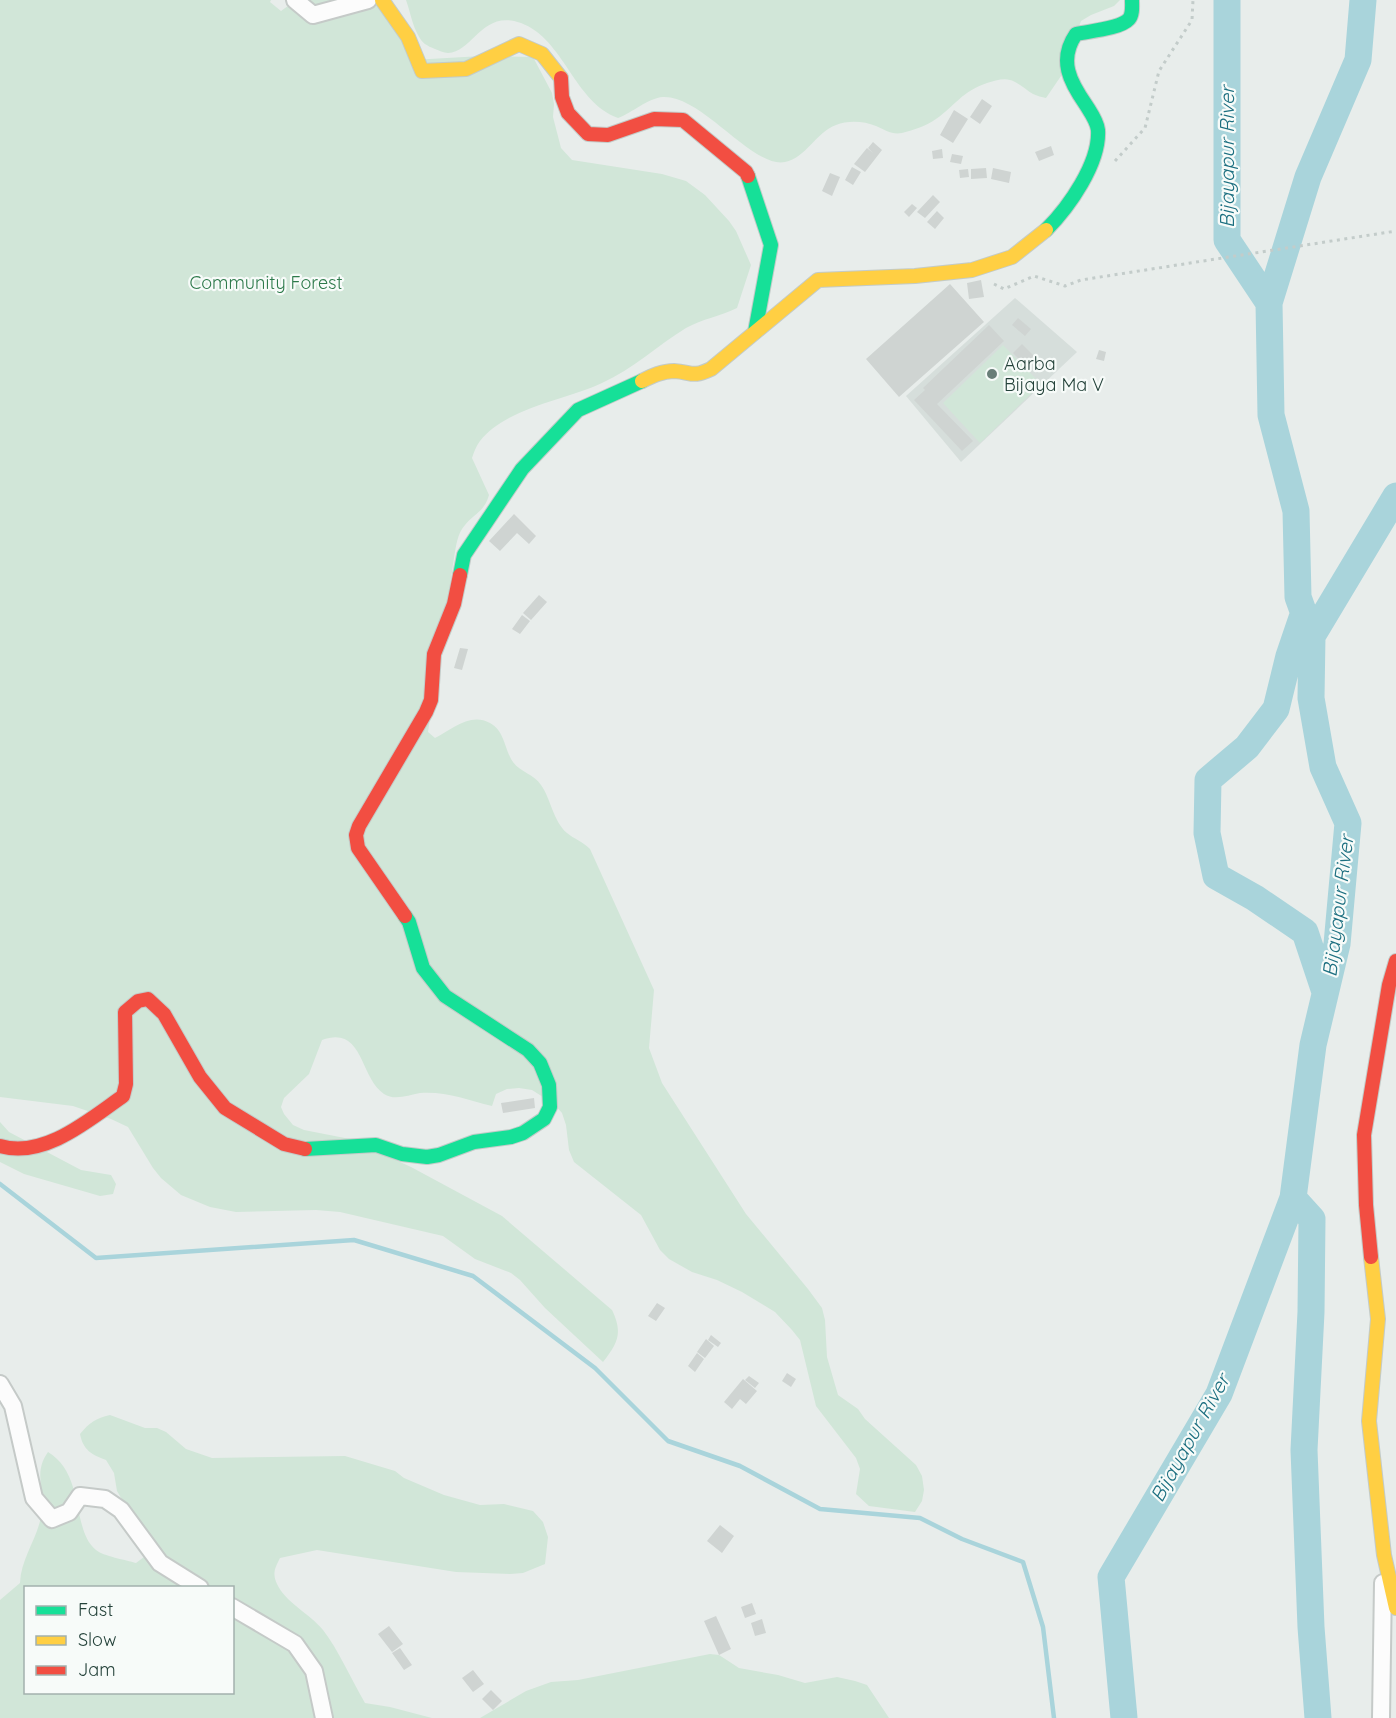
<svg xmlns="http://www.w3.org/2000/svg" width="1396" height="1718" font-family="Quicksand,sans-serif">
<style>
.built{fill:#d6dedb}
.green{fill:#d1e6d8;fill-rule:evenodd}
.lines{fill:none;stroke-linecap:round;stroke-linejoin:round}
.stream{stroke:#a9d4db;stroke-width:4.5}
.river{stroke:#a9d4db;stroke-width:27}
.building{fill:#cfd4d2}
.street-casing{stroke:#c5cac8;stroke-width:20}
.fast-casing{stroke:#c3cbc8;stroke-width:16}
.slow-casing{stroke:#c3cbc8;stroke-width:16}
.jam-casing{stroke:#c3cbc8;stroke-width:16}
.path{stroke:#c3ccca;stroke-width:3;stroke-dasharray:3 4.5;stroke-linecap:butt}
.street{stroke:#fcfcfc;stroke-width:16}
.fast{stroke:#16e098;stroke-width:14}
.slow{stroke:#ffcf43;stroke-width:14}
.jam{stroke:#f24e42;stroke-width:14}
.poi-dot{fill:#697e78;stroke:#f7fbf9;stroke-width:2}
.labels{text-anchor:middle;stroke-width:4.5;stroke-linejoin:round;paint-order:stroke}
.park-label{font-size:18px;fill:#2d7a4b;stroke:#f7fbf9}
.poi-label{font-size:18px;fill:#24423a;stroke:#f7fbf9;text-anchor:start}
.water-label{font-size:20px;font-style:italic;fill:#1c6f80;stroke:#f7fbf9}
</style>
<rect width="100%" height="100%" fill="#e8edeb"/>
<path class="built" d="M1015,298L1077,352L961,462L906,396Z"/>
<path class="green" d="M0,0H271L270,2L281,11L296,0H392L412,60L482,56L533,57L552,93L554,104L553,117L561,148L572,160L662,174L686,181L705,195L729,221L736,231L751,265L737,308C721,316 702,319 686,328C658,345 633,369 602,383C566,400 505,408 480,441C476,446 474,452 472,458L489,495C484,512 475,513 465,525C457,534 456,546 454,558L428,732L435,738C451,730 470,712 490,723C505,731 504,749 513,762C520,772 534,774 541,785C551,799 553,821 567,833C574,839 582,841 590,849L654,990L649,1048L662,1083L746,1214L808,1289L822,1308L825,1320L827,1357L838,1395L858,1409L865,1419L916,1465L922,1476L924,1490L922,1501L915,1512L869,1506L856,1494L860,1469L856,1458L816,1406L800,1340L792,1330L775,1312L742,1292L717,1280L692,1272L669,1259L660,1250L641,1215L574,1162L569,1150L566,1125L562,1113L554,1104L532,1090L519,1088L507,1089L496,1094L492,1106C468,1100 445,1091 420,1093C408,1095 395,1101 384,1094C359,1077 364,1025 322,1040L309,1074L284,1098L281,1107L284,1114L293,1125L304,1130L350,1139L411,1167L502,1216L612,1310C623,1333 618,1343 603,1362L545,1308L520,1280L511,1273L475,1259L443,1236L340,1212L316,1210L236,1212L210,1207L181,1195L161,1178L153,1168L128,1127L111,1119L73,1106L0,1097Z
M406,0H1120L1114,6L1091,15L1081,21L1061,76L1046,98C1042,97 1037,96 1033,94C1026,90 1018,82 1010,80C1003,78 994,81 987,83C961,92 956,105 936,119C926,126 914,130 902,133C892,135 885,130 876,126C864,121 848,120 836,125C816,132 806,158 785,162C753,169 702,95 663,97C648,98 632,113 618,118C574,102 564,39 521,23C482,9 474,51 448,53C444,53 438,50 435,49C427,46 422,43 418,35C412,24 410,11 406,0Z
M1003,345L1041,384L980,443L943,403Z
M0,1122L9,1132L81,1170L111,1175L116,1184L113,1194L100,1196L24,1174L0,1162Z
M110,1415L145,1428H157L166,1432L186,1449L212,1458L345,1456L395,1471L404,1478L444,1495L480,1505L504,1504L533,1511L543,1522L548,1537L545,1564L523,1573L510,1574L456,1572L317,1550L280,1558C275,1568 272,1573 277,1584C285,1602 310,1614 323,1630C338,1649 352,1681 365,1703L390,1707L432,1718H0V1600L20,1583C21,1557 39,1537 42,1511C45,1489 33,1473 48,1452C86,1475 71,1530 96,1550C103,1556 126,1560 136,1563L144,1557L147,1542L117,1491L114,1473L106,1460C92,1455 83,1450 80,1434C89,1423 96,1418 110,1415ZM26,1588H232V1692H26Z
M710,1654L719,1655L739,1668L778,1675L805,1683L837,1677L855,1681L867,1685L889,1718H480L526,1691L551,1682L578,1680Z"/>
<g class="lines">
<path class="stream" d="M0,1184L96,1258L354,1240L473,1276L595,1368L668,1441L740,1466L820,1509L920,1518L962,1539L1023,1562L1043,1627L1054,1718"/>
<path class="river" d="M1269,303L1308,177L1358,60L1363,0
M1304,612L1289,656L1276,709L1247,747L1208,780L1207,833L1216,876L1255,898L1305,932L1325,992
M1312,636L1396,496
M1293,1198L1312,1219L1311,1312L1304,1450L1311,1627L1318,1718
M1124,1718L1111,1577L1219,1394L1293,1198L1313,1045L1337,944L1348,823L1323,767L1311,698L1312,636L1298,597L1296,511L1271,415L1269,303L1227,240V0"/>
</g>
<path class="building" d="M982,99L992,106L980,124L970,117Z
M954,110L968,119L953,143L940,135Z
M873,142L882,150L865,172L854,164L867,148L873,153L868,148Z
M1051,146L1054,155L1039,161L1035,152Z
M942,149L943,158L933,159L932,151Z
M952,154L963,156L961,164L950,162Z
M852,167L861,172L853,185L845,180Z
M986,168L987,178L971,179V169Z
M993,168L1011,172L1009,183L991,179Z
M968,169L969,177L960,178L959,170Z
M830,173L840,177L832,196L822,191Z
M933,195L940,202L925,218L917,212Z
M912,204L917,208L909,217L904,212Z
M937,211L944,218L935,229L927,222Z
M981,280L984,297L969,299L967,283Z
M950,284L984,322L899,397L866,359Z
M1018,318L1031,329L1025,336L1012,325Z
M989,325L1004,341L937,404L973,441L962,451L914,400L925,390L923,388Z
M1022,344L1034,356L1025,365L1013,353Z
M1099,350L1106,352L1104,361L1096,359Z
M514,514L536,536L529,544L517,533L500,551L489,541Z
M539,595L547,602L531,620L523,613Z
M522,615L530,621L520,634L512,629Z
M460,648L468,649L462,670L454,668Z
M534,1098L535,1108L503,1113L501,1103Z
M657,1303L665,1308L656,1321L648,1316Z
M711,1335L721,1343L718,1347L708,1340Z
M706,1339L714,1346L705,1358L697,1352Z
M697,1353L704,1359L695,1372L688,1366Z
M787,1373L796,1379L791,1387L782,1381Z
M749,1376L759,1383L755,1388L745,1380Z
M743,1379L757,1391L746,1404L740,1399L732,1409L724,1402Z
M720,1525L734,1536L722,1553L707,1541Z
M752,1603L756,1614L745,1618L741,1607Z
M716,1616L731,1649L719,1655L704,1621Z
M762,1619L766,1633L755,1636L751,1623Z
M389,1626L403,1644L392,1652L378,1634Z
M400,1648L412,1665L404,1670L392,1653Z
M473,1670L484,1684L473,1692L462,1678Z
M491,1690L502,1701L493,1710L482,1699Z"/>
<g class="lines">
<defs>
<path id="street" d="M295,0L313,15L368,0
M0,1384L13,1406L34,1498L52,1519L69,1512L80,1496L105,1499L121,1510L160,1563L200,1588
M232,1607L295,1644L314,1671L324,1718
M1381,1718L1383,1583"/>
<path id="fast" d="M748,176L771,245L755,332
M1046,230C1069,207 1100,163 1098,130C1097,121 1091,113 1086,105C1070,82 1058,60 1076,34C1089,31 1120,29 1129,19C1133,14 1132,6 1132,0
M460,575L464,555L522,469L578,410L642,381
M305,1149L376,1145L402,1154L427,1157L439,1155L474,1142L511,1137L523,1133L544,1119L550,1107L549,1085L540,1063L528,1050L445,996L423,968L409,922L405,916"/>
<path id="slow" d="M382,0L408,37L422,71L466,69L519,44L542,54L561,78
M642,381C652,376 662,371 674,371C692,372 692,378 711,369L818,280L915,276L972,270L1012,257L1046,230
M1371,1257L1378,1319L1369,1421L1384,1555L1396,1608"/>
<path id="jam" d="M561,78L562,97L568,113L588,134L608,135L654,119L683,120L746,172L748,176
M405,916L358,848L356,835L359,826L426,712L431,700L434,654L454,604L460,575
M0,1146C44,1159 89,1120 123,1096L126,1084L125,1012L138,1001L148,999L164,1014L200,1077L225,1108L284,1144L305,1149
M1371,1257L1366,1205L1364,1135L1389,985L1396,961"/>
</defs>
<use href="#street" class="street-casing"/>
<use href="#fast" class="fast-casing"/>
<use href="#slow" class="slow-casing"/>
<use href="#jam" class="jam-casing"/>
<path class="path" d="M1115,161L1145,128L1159,71L1192,20L1193,0
M994,284L1004,289L1034,276L1065,286L1081,280L1396,231"/>
<use href="#street" class="street"/>
<use href="#fast" class="fast"/>
<use href="#slow" class="slow"/>
<use href="#jam" class="jam"/>
</g>
<circle class="poi-dot" cx="992" cy="374" r="6"/>
<g class="labels">
<g class="park-label">
<text x="266" y="289">Community Forest</text>
</g>
<g class="poi-label">
<text x="1004" y="370">Aarba<tspan x="1004" dy="21">Bijaya Ma V</tspan></text>
</g>
<g class="water-label">
<text transform="translate(1227 157) rotate(-90)" y="7">Bijayapur River</text>
<text transform="translate(1338 906) rotate(-83)" y="7">Bijayapur River</text>
<text transform="translate(1190 1438) rotate(-61)" y="7">Bijayapur River</text>
</g>
</g>
<rect x="24" y="1586" width="210" height="108" fill="#f7fbf9" stroke="#a3b1ad" stroke-width="1.5"/>
<rect x="36" y="1606" width="30" height="9" fill="#16e098" stroke="#a3b1ad" stroke-width="1.5"/>
<text x="78" y="1616" font-size="18" fill="#24423a">Fast</text>
<rect x="36" y="1636" width="30" height="9" fill="#ffcf43" stroke="#a3b1ad" stroke-width="1.5"/>
<text x="78" y="1646" font-size="18" fill="#24423a">Slow</text>
<rect x="36" y="1666" width="30" height="9" fill="#f24e42" stroke="#a3b1ad" stroke-width="1.5"/>
<text x="78" y="1676" font-size="18" fill="#24423a">Jam</text>
</svg>
